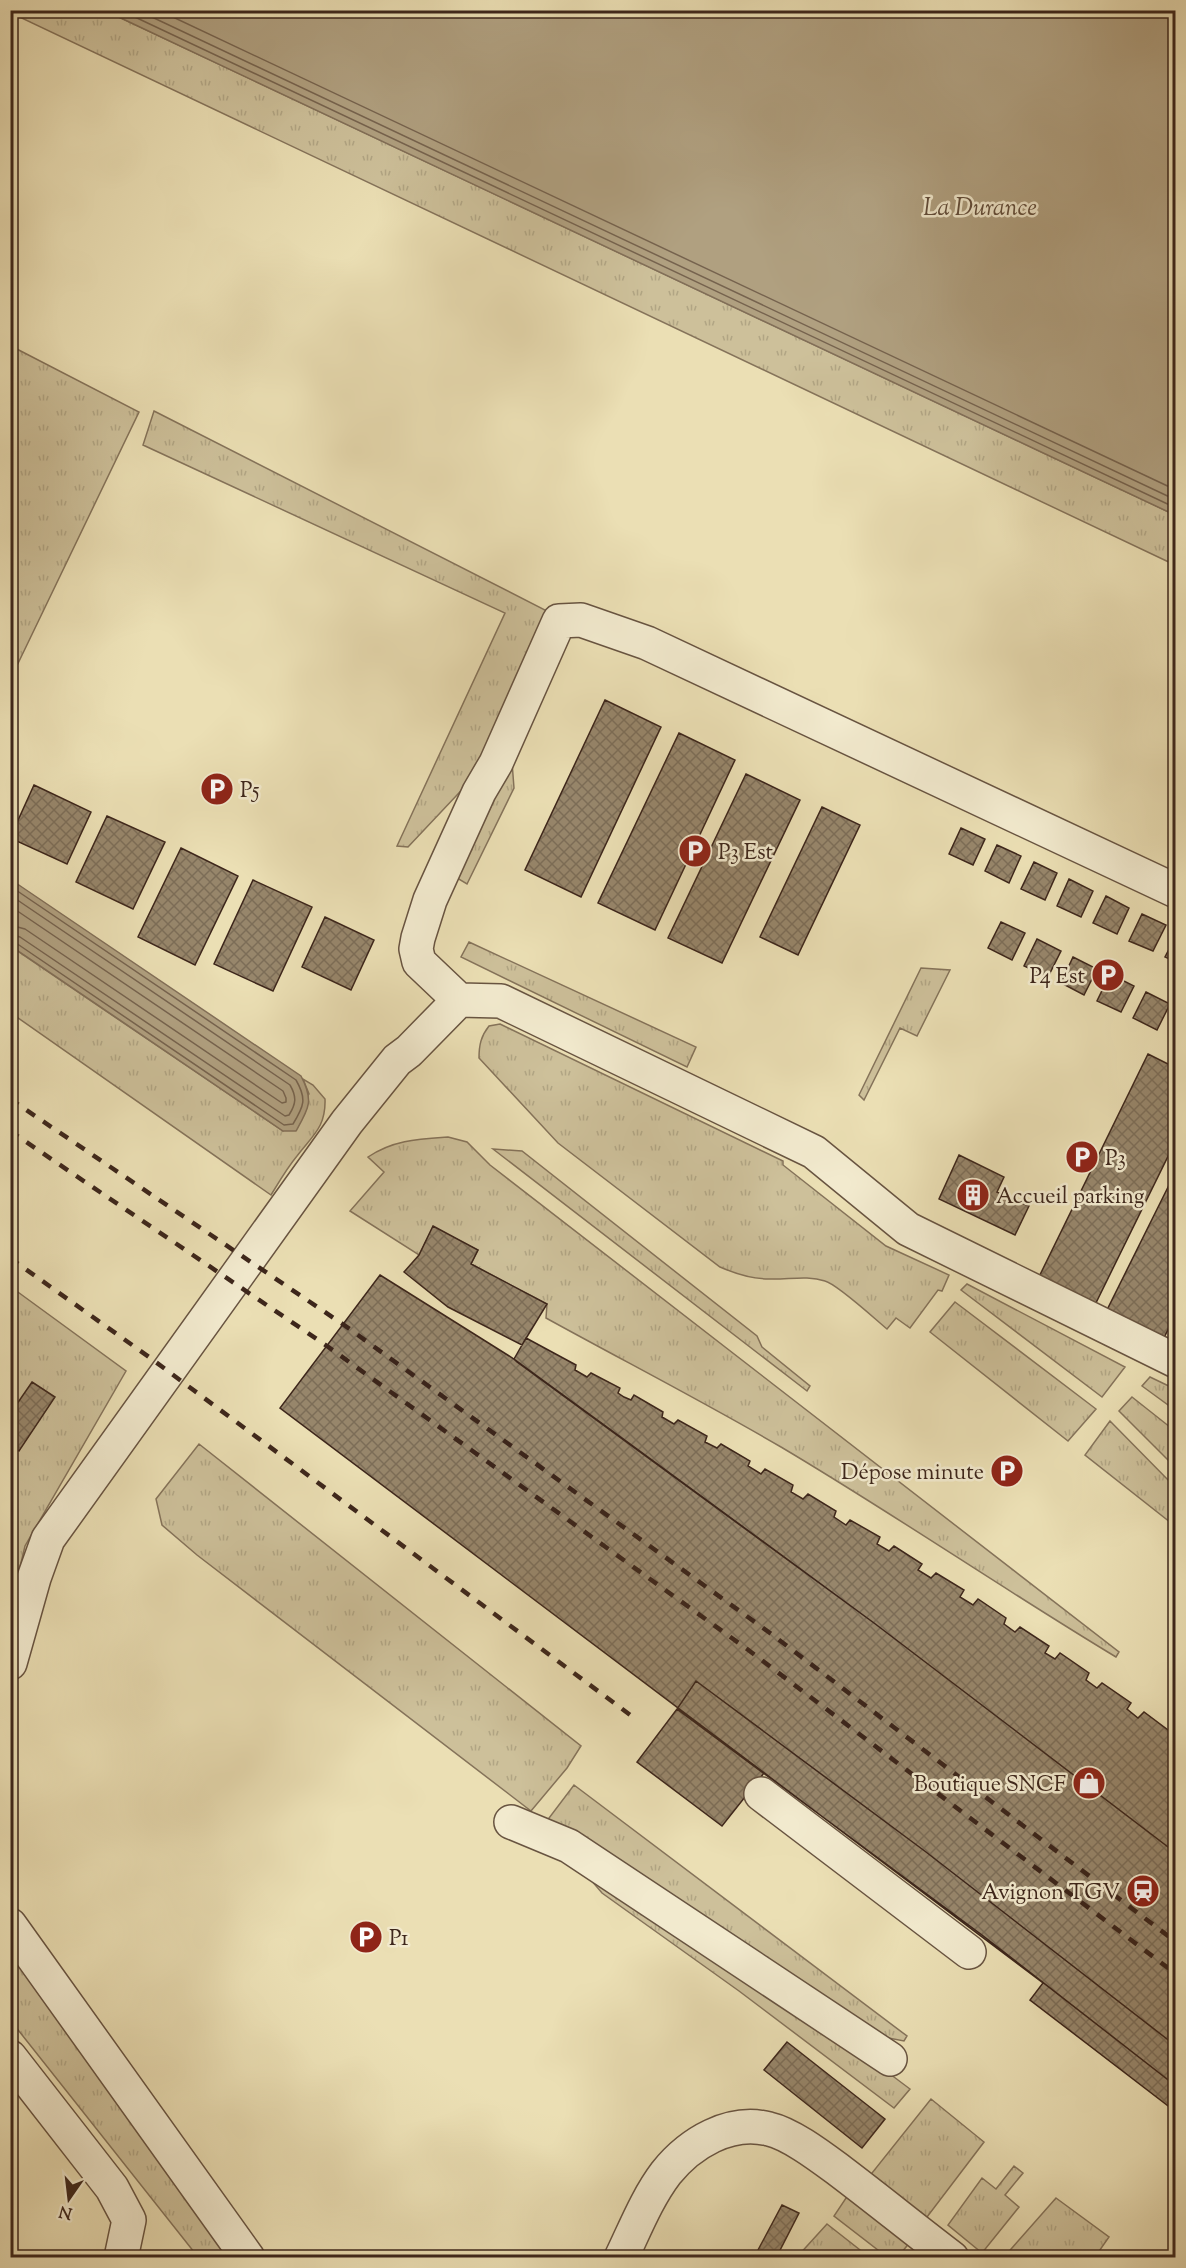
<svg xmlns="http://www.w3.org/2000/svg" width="1186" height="2268" font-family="'Sorts Mill Goudy',serif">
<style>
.grass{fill:url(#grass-tufts);stroke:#85735a;stroke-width:1.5}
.water{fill:#b0a080;stroke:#826f58;stroke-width:1.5}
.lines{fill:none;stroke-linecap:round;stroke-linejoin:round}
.shore{stroke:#76634e;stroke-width:1.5}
.building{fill:url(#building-cross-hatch);stroke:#3d261b;stroke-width:1.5}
.minor-casing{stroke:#685441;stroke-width:36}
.minor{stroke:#f2eace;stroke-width:33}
.rail{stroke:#3d261b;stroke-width:4.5;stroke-dasharray:10 10;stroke-linecap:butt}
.labels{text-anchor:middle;stroke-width:5;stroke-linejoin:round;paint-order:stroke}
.poi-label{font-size:22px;fill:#3d261b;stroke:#f2eace;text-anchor:start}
.water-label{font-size:24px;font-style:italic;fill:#604b39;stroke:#f2eace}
</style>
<defs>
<pattern id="grass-tufts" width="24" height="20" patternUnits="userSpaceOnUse" patternTransform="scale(1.5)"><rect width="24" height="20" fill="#cdc09a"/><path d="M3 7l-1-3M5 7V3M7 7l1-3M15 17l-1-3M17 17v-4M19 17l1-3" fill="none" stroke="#b1a584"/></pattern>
<pattern id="building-cross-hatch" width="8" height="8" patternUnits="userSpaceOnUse" patternTransform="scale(1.5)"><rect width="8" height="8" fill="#97866b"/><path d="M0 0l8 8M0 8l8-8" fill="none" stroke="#7c6d57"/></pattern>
</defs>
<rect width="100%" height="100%" fill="#ebdfb4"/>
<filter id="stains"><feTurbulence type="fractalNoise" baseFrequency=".00333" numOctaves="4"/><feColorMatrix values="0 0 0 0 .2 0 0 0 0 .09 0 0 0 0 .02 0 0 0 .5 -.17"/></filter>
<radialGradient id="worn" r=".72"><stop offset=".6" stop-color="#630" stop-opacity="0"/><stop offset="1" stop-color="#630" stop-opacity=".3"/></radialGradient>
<path class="grass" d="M10,11H106L1175,515V565L11,13Z
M11,346L139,412L11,678Z
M154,411L547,611L490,760L408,847L397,846L505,613L143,445Z
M512,762L514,788L467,884L457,878Z
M469,942L696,1047L687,1067L461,957Z
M10,946L283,1131L309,1094L303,1079L313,1085L325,1099C326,1127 313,1135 297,1156C287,1168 279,1182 271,1195L11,1013Z
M921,968L950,970L917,1036L900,1028L864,1100L859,1095Z
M500,1024L783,1161V1165L886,1246L949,1275L942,1291L938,1290L910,1328L896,1318L887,1329C875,1319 837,1284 825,1281C807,1275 787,1280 769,1279C752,1279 736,1274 720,1267L558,1143L479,1058C479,1045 481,1036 489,1026Z
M448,1137L467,1142L490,1165L1119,1652L1116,1657C1003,1589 894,1514 781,1447C704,1402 624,1361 546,1318L547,1304L471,1264L478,1250L433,1227L419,1255L350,1211L384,1172L368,1157C393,1140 418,1139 448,1137Z
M493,1149L522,1151L757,1336L762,1347L810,1386L807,1391Z
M967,1284L1125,1367L1102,1397L961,1290Z
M11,1287L126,1371L25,1546L11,1605Z
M955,1302L1096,1409L1068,1441L930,1332Z
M1150,1377L1175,1389V1410L1142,1386Z
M1132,1397L1175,1431V1467L1119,1411Z
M1110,1421L1175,1487V1526L1085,1455Z
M199,1444L581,1746L567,1768L531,1811L197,1555L162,1525L156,1499Z
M574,1785L907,2036L904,2041L878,2036L546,1822Z
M573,1859L882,2068L910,2089L894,2108L739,1991L602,1893Z
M10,1938L233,2257H198L11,2021Z
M931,2099L984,2142L924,2221L868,2178Z
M1014,2166L1023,2173L1005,2195L1019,2207L982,2253L948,2225L982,2178L996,2189Z
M850,2192L910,2242L898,2257H887L834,2216Z
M1056,2198L1109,2237L1095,2257H1004Z
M827,2224L869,2257H797Z"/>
<path class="water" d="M106,11H1175V515L1039,451Z
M10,879L301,1076C314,1101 309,1108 296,1131H283L11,946Z"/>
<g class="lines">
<path class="shore" d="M120,10L1176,508
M137,10L1176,500
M158,10L1176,490
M10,886L296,1080C307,1099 304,1106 293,1124L284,1125L16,943L10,942
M10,895L290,1085C297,1097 296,1104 289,1115L285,1116L20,937L10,934
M10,906L283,1091L286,1098V1102L282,1103L25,929L10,925"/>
</g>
<path class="building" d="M605,700L661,727L581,897L525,870Z
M679,733L735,760L655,930L598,903Z
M746,774L800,800L722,963L668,938Z
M34,785L91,812L67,864L10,838Z
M822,807L860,825L798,955L760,937Z
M107,816L165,842L133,909L76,882Z
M961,828L985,839L973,865L949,854Z
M997,845L1021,856L1009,883L985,871Z
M181,848L238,876L195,965L138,937Z
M1034,862L1057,873L1045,900L1021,889Z
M1069,879L1093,891L1081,917L1057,906Z
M253,880L312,907L273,991L214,964Z
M1106,896L1129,908L1117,934L1093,923Z
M1142,914L1166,925L1153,951L1129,941Z
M325,917L374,940L351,990L302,967Z
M1001,922L1025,933L1012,960L988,948Z
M1176,936V962L1165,957Z
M1037,939L1061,951L1048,977L1024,966Z
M1073,957L1097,969L1084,995L1061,983Z
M1110,974L1134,986L1121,1012L1097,1001Z
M1146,992L1170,1004L1157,1030L1133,1018Z
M1148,1054L1176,1068V1140L1091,1313L1035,1285Z
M959,1155L1004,1177L997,1192L1029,1206L1015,1235L939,1199Z
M1176,1171V1313L1160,1346L1103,1318Z
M433,1226L478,1250L471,1264L547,1304L522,1345L448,1307L404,1272L419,1255Z
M380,1275L514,1359L633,1446L874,1623L1176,1853V2112L1030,2000L1043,1983L280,1408Z
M526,1338L576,1365L575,1370L587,1377L591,1373L620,1388L618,1393L624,1397L631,1400L634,1395L663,1412L662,1417L674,1424L678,1420L707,1436L705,1442L717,1448L721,1444L750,1461L748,1466L761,1474L765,1469L793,1485L791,1492L803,1499L808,1494L836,1511L834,1517L846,1525L850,1520L880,1537L877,1544L889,1551L894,1546L922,1564L918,1570L931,1578L936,1573L964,1590L960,1597L973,1605L978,1599L1006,1618L1004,1624L1015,1632L1020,1627L1049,1646L1045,1653L1055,1659L1060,1653L1089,1673L1086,1680L1097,1688L1102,1683L1131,1703L1127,1709L1138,1718L1144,1712L1172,1733L1169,1739L1176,1745V1853L874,1623L517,1362L514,1359Z
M32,1382L55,1397L19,1451L10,1445V1414Z
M696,1681L926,1852L1176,2046V2086L982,1935L677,1709Z
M677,1709L764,1773L722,1826L637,1762Z
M787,2042L885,2119L862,2148L764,2070Z
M782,2205L799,2213L776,2258H771L758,2250Z"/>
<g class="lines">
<defs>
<path id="minor" d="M459,1000L419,962L416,949L418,938L430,900L479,792L496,763L559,621L581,620L647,643L1176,891
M10,1663L34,1578L48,1539L347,1122L397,1060L409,1051L459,1000L501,1001L814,1152L908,1229L1176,1361
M761,1794L969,1952
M511,1822L569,1846L890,2059
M10,1925L248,2258
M10,2057L112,2188L129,2220L121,2258
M621,2258C635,2229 647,2198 666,2173C690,2143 730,2119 769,2129C791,2134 821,2157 840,2171C877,2199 914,2229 952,2258"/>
</defs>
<use href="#minor" class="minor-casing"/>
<use href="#minor" class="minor"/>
<path class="rail" d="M10,1099L344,1325L770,1633L1176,1942
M10,1131L327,1346L747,1649L1176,1974
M10,1258L149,1357L637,1720"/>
</g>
<defs>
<symbol id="parking-disc" viewBox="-11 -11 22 22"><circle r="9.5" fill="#8f2418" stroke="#f2eace"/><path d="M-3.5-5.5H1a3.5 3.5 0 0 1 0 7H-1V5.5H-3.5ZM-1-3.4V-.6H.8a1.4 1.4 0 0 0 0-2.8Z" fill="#fff"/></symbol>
<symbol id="building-disc" viewBox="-11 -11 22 22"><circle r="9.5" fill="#8f2418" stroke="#f2eace"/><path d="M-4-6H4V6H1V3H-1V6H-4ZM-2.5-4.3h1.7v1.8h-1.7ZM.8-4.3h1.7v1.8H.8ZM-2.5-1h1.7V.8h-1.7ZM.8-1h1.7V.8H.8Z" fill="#fff"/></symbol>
<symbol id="shop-disc" viewBox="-11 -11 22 22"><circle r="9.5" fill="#8f2418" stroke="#f2eace"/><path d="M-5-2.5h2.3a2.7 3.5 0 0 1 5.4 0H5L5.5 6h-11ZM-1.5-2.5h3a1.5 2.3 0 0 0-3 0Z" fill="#fff"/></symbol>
<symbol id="station-disc" viewBox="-11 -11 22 22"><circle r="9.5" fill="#8f2418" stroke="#f2eace"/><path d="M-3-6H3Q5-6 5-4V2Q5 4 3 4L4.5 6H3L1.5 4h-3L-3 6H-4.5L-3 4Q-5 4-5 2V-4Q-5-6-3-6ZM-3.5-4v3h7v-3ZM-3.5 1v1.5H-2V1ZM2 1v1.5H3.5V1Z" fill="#fff"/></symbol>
</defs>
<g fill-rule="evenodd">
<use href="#parking-disc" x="198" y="770" width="38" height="38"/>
<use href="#parking-disc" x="676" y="832" width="38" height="38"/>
<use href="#parking-disc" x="1089" y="956" width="38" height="38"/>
<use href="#parking-disc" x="1063" y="1138" width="38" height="38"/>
<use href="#building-disc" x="954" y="1176" width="38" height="38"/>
<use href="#parking-disc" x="988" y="1452" width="38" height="38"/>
<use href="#shop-disc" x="1070" y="1764" width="38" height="38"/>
<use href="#station-disc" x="1124" y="1872" width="38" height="38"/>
<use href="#parking-disc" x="347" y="1918" width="38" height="38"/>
</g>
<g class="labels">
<g class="poi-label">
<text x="240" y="797">P5</text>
<text x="718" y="859">P3 Est</text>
<text x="1085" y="983" text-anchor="end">P4 Est</text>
<text x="1105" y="1165">P3</text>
<text x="996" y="1203">Accueil parking</text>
<text x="984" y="1479" text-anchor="end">Dépose minute</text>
<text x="1066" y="1791" text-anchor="end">Boutique SNCF</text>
<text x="1120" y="1899" text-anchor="end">Avignon TGV</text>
<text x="389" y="1945">P1</text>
</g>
<g class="water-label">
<text x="980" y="215">La Durance</text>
</g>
</g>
<rect width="1186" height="2268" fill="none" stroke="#ebdfb4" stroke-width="36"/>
<rect x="12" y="12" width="1162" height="2244" fill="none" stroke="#3d261b" stroke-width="3"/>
<rect x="18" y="18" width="1150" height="2232" fill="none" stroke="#3d261b" stroke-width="1.5"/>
<g transform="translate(69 2199) rotate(194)" stroke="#f2eace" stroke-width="4.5" paint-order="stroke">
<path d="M0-4.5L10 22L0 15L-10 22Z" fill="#3d261b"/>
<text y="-9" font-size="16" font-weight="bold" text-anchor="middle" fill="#3d261b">N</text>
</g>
<rect width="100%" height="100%" filter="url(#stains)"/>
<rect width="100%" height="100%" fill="url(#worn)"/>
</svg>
